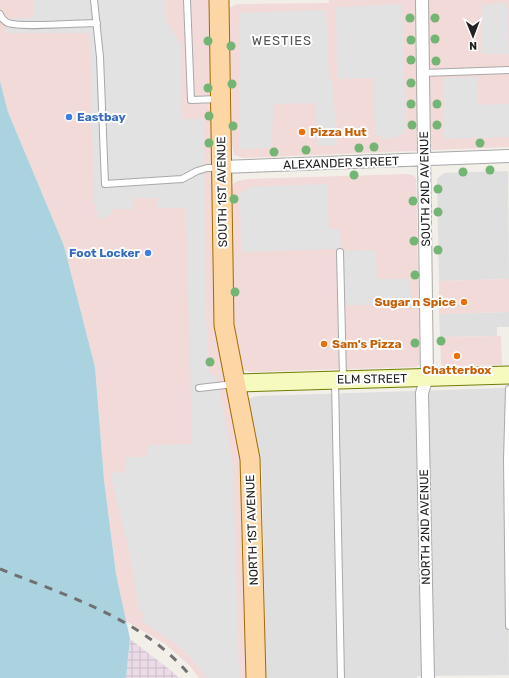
<svg xmlns="http://www.w3.org/2000/svg" width="509" height="678" font-family="Rubik,sans-serif">
<style>
.residential{fill:#e0dfdf}
.commercial{fill:#f2dad9}
.industrial{fill:url(#industrial-grid)}
.parking{fill:#e2e2e2}
.water{fill:#aad3df}
.lines{fill:none;stroke-linecap:round;stroke-linejoin:round}
.lane-casing{stroke:#a9a9a9;stroke-width:8}
.street-casing{stroke:#a9a9a9;stroke-width:14}
.secondary-casing{stroke:#707d05;stroke-width:19}
.primary-casing{stroke:#a06b00;stroke-width:21}
.lane{stroke:#fff;stroke-width:6}
.street{stroke:#fff;stroke-width:12}
.secondary{stroke:#f7fabf;stroke-width:17}
.primary{stroke:#fcd6a4;stroke-width:19}
.rail{stroke:#707070;stroke-width:3;stroke-dasharray:8 8;stroke-linecap:butt}
.tree{fill:#74b475}
.shop-dot{fill:#3f7fe0;stroke:#fff;stroke-width:1.5}
.food-dot{fill:#e8710a;stroke:#fff;stroke-width:1.5}
.labels{text-anchor:middle;stroke-width:4;stroke-linejoin:round;paint-order:stroke}
.shop-label{font-size:12px;font-weight:bold;fill:#366cbe;stroke:#fff;text-anchor:start}
.food-label{font-size:12px;font-weight:bold;fill:#c56008;stroke:#fff;text-anchor:start}
.street-label{font-size:12px;fill:#222;stroke:#fff}
.neighbourhood-label{font-size:13px;letter-spacing:1px;fill:#555;stroke:#fff}
</style>
<defs>
<pattern id="industrial-grid" width="8" height="8" patternUnits="userSpaceOnUse"><rect width="8" height="8" fill="#ebdbe8"/><path d="M0 4h8M4 0v8" fill="none" stroke="#c9bcc7"/></pattern>
</defs>
<rect width="100%" height="100%" fill="#f2efe9"/>
<path class="residential" d="M508,171L509,279L439,281L437,179L444,173Z
M509,312V327H497V336L440,337L439,314Z
M506,388L509,675L417,676V678H266L262,472L249,409V398L259,396Z"/>
<path class="commercial" d="M0,0H209L216,332L242,465L246,678H199L190,666L165,644L126,621L116,574L104,480L95,367L64,246L8,112L0,81Z
M329,0H509V147L243,158L234,155L231,139L229,8L237,4L329,3Z
M406,174L413,175L416,178L420,364L416,367L345,369L337,251L339,369L252,372L243,370L235,328L232,303L231,189L234,183L238,181L248,179Z
M509,279V312L439,314V281Z
M501,336L502,365L443,366L441,364L440,337Z"/>
<path class="industrial" d="M130,639L174,673L179,678H126Z"/>
<path class="parking" d="M33,0H166V21L181,45V119H204L205,299L209,374L217,376L233,466L239,678H207L190,657L181,648L142,621L144,614L139,611L131,560L110,473L125,472V457H148V445L192,444L186,208H157V198H133V209H112L111,215H105V218L99,219L94,202L90,33H6L5,18H33Z
M507,3L509,54H482L481,5Z
M402,4L406,132L396,138L386,139L375,134L373,78L337,79L336,7Z
M326,10L329,78L332,79L337,145L317,146L316,103L274,104V126H271V148L239,149V13Z
M477,77L478,105L509,104V137L443,139V78Z
M327,184L329,229H340L341,249L241,252L240,194L250,187Z
M376,250L377,279H410L411,305H343L342,251Z"/>
<path class="water" d="M0,81L8,112L64,246L95,367L104,480L116,574L130,639L126,678H0Z"/>
<g class="lines">
<defs>
<path id="lane" d="M94,0L100,57L105,184L182,179L197,171L207,168H220
M187,0L191,100L219,99
M0,14C1,17 4,21 8,23C22,28 79,23 97,23
M423,73L509,70
M340,252L343,378
M335,382L341,678
M199,388L234,384
M509,389L507,460L509,626"/>
<path id="street" d="M422,0L427,377L422,393L428,678
M221,167L509,156"/>
<path id="secondary" d="M235,383L509,375"/>
<path id="primary" d="M219,0L224,325L250,459L256,678"/>
</defs>
<use href="#lane" class="lane-casing"/>
<use href="#street" class="street-casing"/>
<use href="#secondary" class="secondary-casing"/>
<use href="#primary" class="primary-casing"/>
<use href="#lane" class="lane"/>
<use href="#street" class="street"/>
<use href="#secondary" class="secondary"/>
<use href="#primary" class="primary"/>
<path class="rail" d="M0,569C67,596 145,619 192,678"/>
</g>
<g class="tree">
<circle cx="410" cy="18" r="4.5"/>
<circle cx="435" cy="18" r="4.5"/>
<circle cx="435" cy="39" r="4.5"/>
<circle cx="411" cy="40" r="4.5"/>
<circle cx="208" cy="41" r="4.5"/>
<circle cx="231" cy="46" r="4.5"/>
<circle cx="411" cy="60" r="4.5"/>
<circle cx="436" cy="61" r="4.5"/>
<circle cx="411" cy="83" r="4.5"/>
<circle cx="232" cy="84" r="4.5"/>
<circle cx="208" cy="88" r="4.5"/>
<circle cx="411" cy="104" r="4.5"/>
<circle cx="437" cy="104" r="4.5"/>
<circle cx="209" cy="116" r="4.5"/>
<circle cx="412" cy="125" r="4.5"/>
<circle cx="437" cy="125" r="4.5"/>
<circle cx="233" cy="126" r="4.5"/>
<circle cx="209" cy="143" r="4.5"/>
<circle cx="480" cy="143" r="4.5"/>
<circle cx="374" cy="147" r="4.5"/>
<circle cx="359" cy="148" r="4.5"/>
<circle cx="306" cy="150" r="4.5"/>
<circle cx="274" cy="152" r="4.5"/>
<circle cx="490" cy="170" r="4.5"/>
<circle cx="463" cy="172" r="4.5"/>
<circle cx="354" cy="175" r="4.5"/>
<circle cx="438" cy="189" r="4.5"/>
<circle cx="234" cy="199" r="4.5"/>
<circle cx="413" cy="201" r="4.5"/>
<circle cx="438" cy="212" r="4.5"/>
<circle cx="414" cy="241" r="4.5"/>
<circle cx="438" cy="250" r="4.5"/>
<circle cx="415" cy="275" r="4.5"/>
<circle cx="235" cy="292" r="4.5"/>
<circle cx="441" cy="341" r="4.5"/>
<circle cx="415" cy="343" r="4.5"/>
<circle cx="210" cy="362" r="4.5"/>
</g>
<g class="shop-dot">
<circle cx="69" cy="117" r="4"/>
<circle cx="148" cy="253" r="4"/>
</g>
<g class="food-dot">
<circle cx="302" cy="132" r="4"/>
<circle cx="464" cy="302" r="4"/>
<circle cx="324" cy="344" r="4"/>
<circle cx="457" cy="356" r="4"/>
</g>
<g class="labels">
<g class="shop-label">
<text x="77" y="121">Eastbay</text>
<text x="140" y="257" text-anchor="end">Foot Locker</text>
</g>
<g class="food-label">
<text x="310" y="136">Pizza Hut</text>
<text x="456" y="306" text-anchor="end">Sugar n Spice</text>
<text x="332" y="348">Sam's Pizza</text>
<text x="457" y="374" text-anchor="middle">Chatterbox</text>
</g>
<g class="street-label">
<text transform="translate(341 163) rotate(-2)" y="4">ALEXANDER STREET</text>
<text transform="translate(425 189) rotate(-91)" y="4">SOUTH 2ND AVENUE</text>
<text transform="translate(222 192) rotate(-91)" y="4">SOUTH 1ST AVENUE</text>
<text transform="translate(372 379) rotate(-1)" y="4">ELM STREET</text>
<text transform="translate(425 527) rotate(-91)" y="4">NORTH 2ND AVENUE</text>
<text transform="translate(252 530) rotate(-92)" y="4">NORTH 1ST AVENUE</text>
</g>
<g class="neighbourhood-label">
<text x="282" y="45">WESTIES</text>
</g>
</g>
<g transform="translate(473 36) rotate(179)" stroke="#ffffff" stroke-width="3" paint-order="stroke">
<path d="M0-3L7 15L0 10L-7 15Z" fill="#222222"/>
<text y="-6" font-size="11" font-weight="bold" text-anchor="middle" fill="#222222">N</text>
</g>
</svg>
